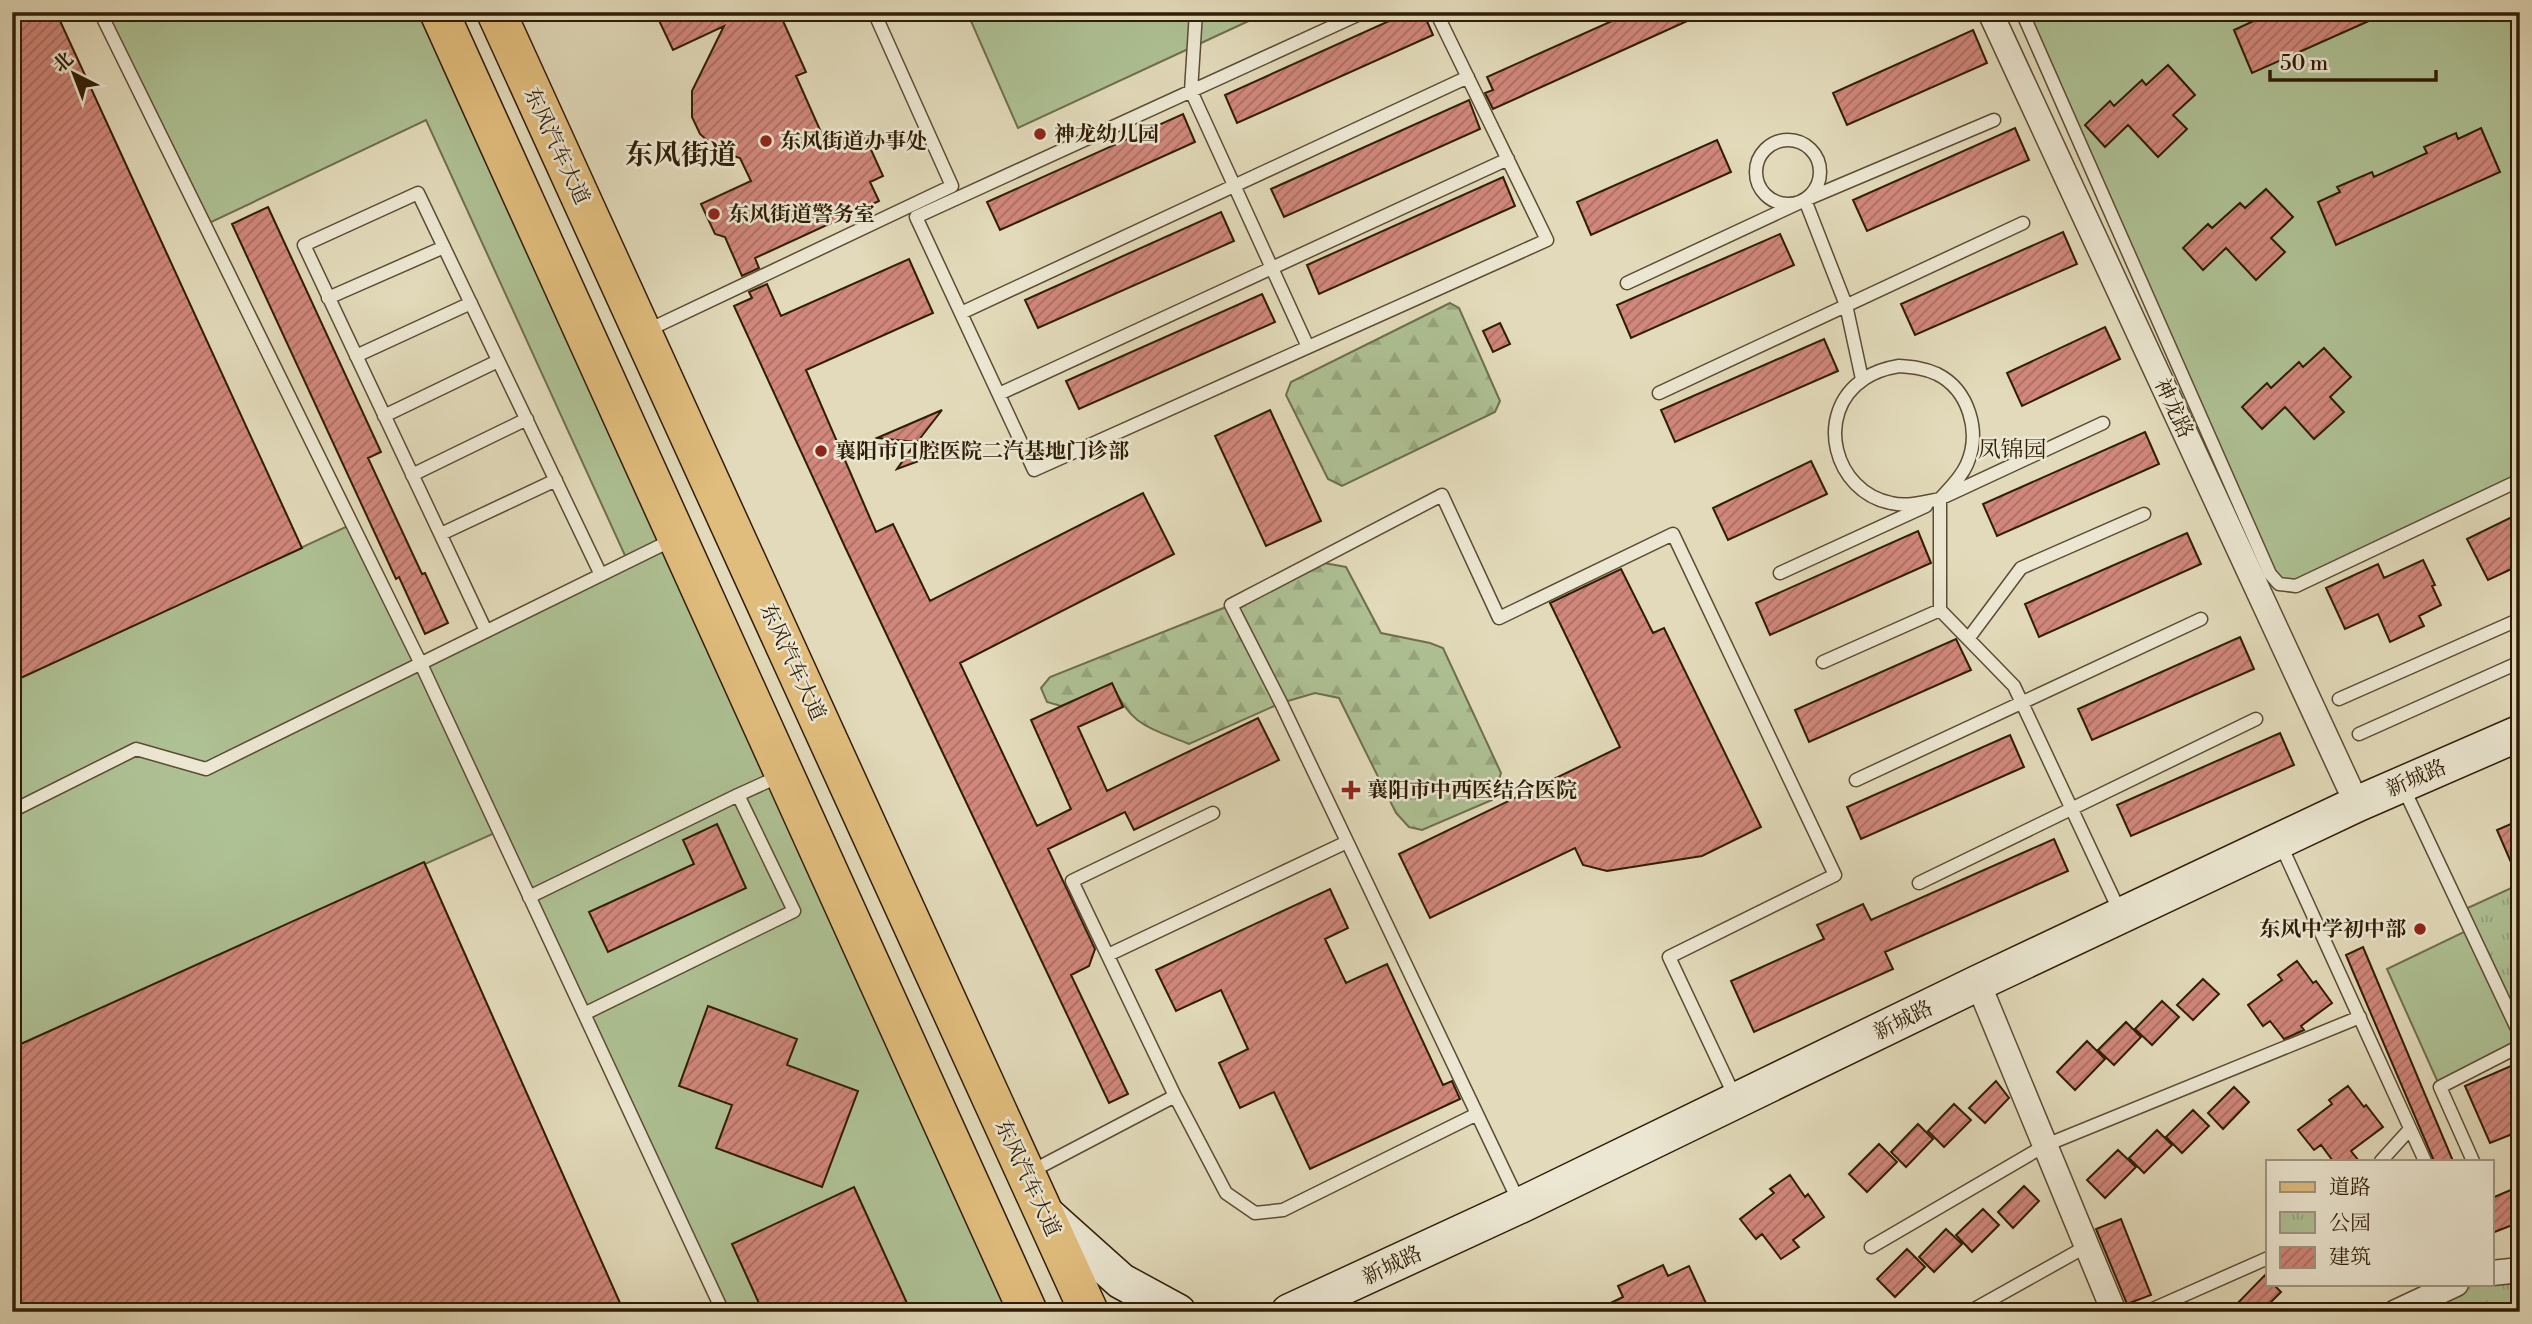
<svg xmlns="http://www.w3.org/2000/svg" width="2532" height="1324" font-family="'Libre Bodoni','Noto Serif SC',serif">
<style>
.grass{fill:#aec194;stroke:#6f6f4d;stroke-width:2}
.forest{fill:url(#forest-firs);stroke:#6f6f4d;stroke-width:2}
.park{fill:url(#park-tufts);stroke:#6f6f4d;stroke-width:2}
.building{fill:url(#building-hatch);stroke:#301d06;stroke-width:2}
.lines{fill:none;stroke-linecap:round;stroke-linejoin:round}
.lane-casing{stroke:#5c4c33;stroke-width:15}
.street-casing{stroke:#5c4c33;stroke-width:27}
.secondary-casing{stroke:#301d06;stroke-width:38}
.primary-casing{stroke:#301d06;stroke-width:41}
.lane{stroke:#ece7d2;stroke-width:12}
.street{stroke:#ece7d2;stroke-width:24}
.secondary{stroke:#ece7d2;stroke-width:35}
.primary{stroke:#e1bd7d;stroke-width:38}
.poi-dot{fill:#8f2418;stroke:#ece7d2;stroke-width:2.5}
.labels{text-anchor:middle;stroke-width:5;stroke-linejoin:round;paint-order:stroke}
.poi-label{font-size:21px;font-weight:bold;fill:#301d06;stroke:#ece7d2;text-anchor:start}
.street-label{font-size:21px;fill:#301d06;stroke:#ece7d2}
.neighbourhood-label{font-size:23px;fill:#301d06;stroke:#ece7d2}
.district-label{font-size:28px;font-weight:bold;fill:#301d06;stroke:#ece7d2}
</style>
<defs>
<pattern id="forest-firs" width="22" height="20" patternUnits="userSpaceOnUse" patternTransform="scale(1.75)"><rect width="22" height="20" fill="#aec194"/><path d="M5 1l3.5 6h-7zM16 11l3.5 6h-7z" fill="#96a57e"/></pattern>
<pattern id="park-tufts" width="24" height="20" patternUnits="userSpaceOnUse" patternTransform="scale(1.75)"><rect width="24" height="20" fill="#aec194"/><path d="M3 7l-1-3M5 7V3M7 7l1-3M15 17l-1-3M17 17v-4M19 17l1-3" fill="none" stroke="#96a57e"/></pattern>
<pattern id="building-hatch" width="6" height="6" patternUnits="userSpaceOnUse" patternTransform="scale(1.75)"><rect width="6" height="6" fill="#d1877b"/><path d="M-1 1l2-2M0 6l6-6M5 7l2-2" fill="none" stroke="#aa6e63"/></pattern>
</defs>
<rect width="100%" height="100%" fill="#e2daba"/>
<filter id="stains"><feTurbulence type="fractalNoise" baseFrequency=".00286" numOctaves="4"/><feColorMatrix values="0 0 0 0 .2 0 0 0 0 .09 0 0 0 0 .02 0 0 0 .5 -.17"/></filter>
<radialGradient id="worn" r=".72"><stop offset=".6" stop-color="#630" stop-opacity="0"/><stop offset="1" stop-color="#630" stop-opacity=".3"/></radialGradient>
<path class="grass" d="M100,12H439L1028,1312H723L499,831L12,1048V682L352,524L421,663L628,562L426,120L205,225Z
M967,12H1268L1018,128Z
M2022,12H2520V480L2296,586L2279,584Z
M2470,929L2520,1035V1046L2440,1087L2387,969Z"/>
<path class="forest" d="M1450,303L1459,308L1500,401L1495,412L1342,486L1328,479L1286,395L1291,382Z
M1324,563L1346,567L1381,633L1430,643L1443,648L1501,773L1492,800L1422,830L1409,827L1396,813L1339,698L1315,693L1281,703L1189,744C1148,727 1131,726 1112,684L1061,706L1047,702L1041,688L1050,677L1231,605Z"/>
<path class="park" d="M2520,884V1035L2461,911Z
M2520,1270V1312H2396L2456,1284H2492Z"/>
<path class="building" d="M12,12H56L302,548L12,682Z
M655,12H779L806,72L796,76L828,148L863,132L883,176L870,182L879,201L755,258L759,268L742,276L725,237L715,234L701,204L751,181L740,158L720,152L700,134L692,117V91L724,26L673,50Z
M1409,12H1423L1433,35L1237,123L1225,95Z
M1632,12H1707L1493,109L1485,93L1493,90L1487,77Z
M2253,12H2389L2252,73L2234,30L2256,20Z
M1973,30L1987,63L1847,125L1833,93Z
M2168,65L2195,95L2173,115L2187,129L2158,157L2128,125L2105,147L2085,125L2110,101L2114,106L2142,80L2146,85Z
M1469,100L1480,129L1284,217L1271,189Z
M1183,114L1195,142L1000,230L987,202Z
M2015,128L2029,160L1867,231L1853,200Z
M2481,128L2500,172L2336,245L2318,202L2340,192L2337,187L2372,172L2374,177L2427,153L2424,147L2456,133L2458,139Z
M1717,140L1731,172L1591,235L1577,202Z
M1503,177L1515,206L1319,294L1307,265Z
M2266,189L2293,217L2271,238L2285,252L2256,280L2226,248L2203,270L2183,248L2208,224L2212,228L2240,203L2245,208Z
M268,207L381,452L368,458L422,574L425,573L448,623L425,634L399,577L396,579L232,224Z
M1221,212L1234,241L1038,328L1025,300Z
M2063,232L2077,264L1915,335L1901,304Z
M1780,234L1794,265L1631,338L1617,305Z
M909,259L933,313L806,370L876,532L893,524L930,601L1143,493L1174,554L960,663L1037,826L1071,809L1031,720L1112,683L1123,707L1078,727L1107,791L1258,718L1279,760L1134,830L1125,812L1048,849L1095,949L1089,966L1071,975L1128,1094L1109,1103L845,547L734,306L752,298L749,292L767,284L781,316Z
M1262,294L1275,322L1079,409L1066,381Z
M1500,323L1510,344L1493,352L1483,331Z
M2105,327L2120,359L2022,406L2007,373Z
M1824,339L1838,371L1675,442L1661,410Z
M2324,348L2351,377L2330,397L2344,412L2314,439L2285,407L2262,429L2242,407L2267,383L2271,388L2299,362L2303,367Z
M942,410L918,441L965,444L897,469L916,442L877,438Z
M1270,410L1321,521L1266,546L1215,436Z
M2145,432L2159,464L1997,536L1983,504Z
M1811,461L1827,494L1728,540L1713,508Z
M2520,513V565L2488,580L2467,539Z
M1918,531L1931,563L1770,635L1756,603Z
M2187,533L2201,564L2039,637L2025,604Z
M2423,560L2435,585L2432,586L2441,605L2419,616L2424,626L2390,642L2378,614L2345,629L2326,588L2378,564L2384,578Z
M1621,569L1653,633L1664,628L1761,827L1702,856L1607,871L1583,865L1575,848L1430,918L1399,854L1620,747L1550,603Z
M2240,637L2254,669L2092,740L2078,709Z
M1956,639L1971,670L1809,742L1795,710Z
M2280,733L2294,765L2131,836L2117,805Z
M2010,735L2024,767L1861,839L1847,807Z
M2520,820V883L2497,830Z
M717,824L746,888L608,952L589,912L694,864L683,840Z
M2054,839L2068,871L1885,952L1893,969L1754,1032L1731,981L1824,939L1817,925L1863,904L1871,920Z
M424,862L624,1312H12V1048Z
M1330,889L1348,928L1325,939L1346,983L1387,964L1443,1085L1452,1081L1460,1099L1310,1169L1274,1092L1240,1108L1219,1063L1248,1049L1221,990L1176,1011L1156,970Z
M2363,947L2453,1161H2434L2354,974L2346,955Z
M2297,961L2313,983L2316,981L2332,1003L2301,1026L2304,1030L2284,1039L2270,1021L2263,1026L2248,1005L2282,980L2278,975Z
M2203,979L2219,994L2193,1020L2177,1005Z
M2162,1001L2179,1017L2152,1045L2135,1029Z
M708,1006L797,1039L787,1065L858,1091L822,1187L716,1148L732,1105L679,1086Z
M2126,1022L2141,1037L2114,1065L2098,1050Z
M2087,1041L2105,1059L2075,1090L2057,1072Z
M2520,1062V1131L2490,1143L2465,1086Z
M1996,1081L2009,1098L1985,1123L1969,1108Z
M2348,1086L2364,1107L2366,1105L2383,1127L2351,1151L2359,1161H2333L2321,1145L2314,1150L2298,1130L2332,1104L2329,1100Z
M2234,1087L2249,1102L2223,1129L2208,1113Z
M1954,1104L1971,1120L1944,1147L1928,1131Z
M2193,1110L2209,1126L2182,1153L2166,1137Z
M1918,1124L1933,1139L1906,1167L1891,1152Z
M2157,1130L2172,1145L2144,1173L2129,1158Z
M1879,1144L1897,1162L1867,1192L1849,1174Z
M2118,1150L2136,1167L2105,1198L2087,1180Z
M1790,1175L1805,1197L1808,1194L1824,1217L1793,1240L1799,1247L1781,1259L1762,1234L1756,1239L1740,1219L1774,1193L1770,1189Z
M2024,1186L2039,1201L2013,1228L1998,1212Z
M2520,1186V1222L2492,1233V1198Z
M854,1187L911,1312H763L732,1244Z
M1983,1209L1999,1225L1972,1252L1956,1235Z
M2121,1219L2151,1295L2127,1304L2096,1229Z
M1946,1229L1962,1244L1934,1272L1919,1257Z
M1907,1249L1925,1267L1895,1297L1877,1279Z
M1663,1265L1668,1276L1689,1266L1710,1312H1592L1623,1297L1618,1286Z
M2265,1275L2268,1284H2273L2281,1292L2261,1312H2229Z"/>
<g class="lines">
<defs>
<path id="lane" d="M100,12L421,664L723,1312
M1196,12L1191,91L1308,347
M1364,12L916,217L1034,470L1547,240L1436,12
M2022,12L2270,574L2279,584L2296,586L2520,480
M1756 172a32 32 0 1 1 64 0a32 32 0 1 1-64 0Z
M1805,200L1846,305L1862,379
M1627,283L1805,200L1994,120
M328,298L444,247
M961,313L1468,77
M646,331L952,186L874,12
M356,356L471,303
M1899,366C1912,367 1924,368 1937,374C1969,390 1981,432 1967,464C1961,478 1949,489 1940,499C1924,502 1907,507 1891,503C1834,492 1813,413 1864,379C1875,371 1887,368 1899,366Z
M1659,393L2023,223
M999,394L1508,159
M384,416L498,361
M412,475L527,419
M1946,496L2103,423
M1940,499V610L2014,686L2120,912
M441,534L556,480
M1780,573L1926,506
M486,631L304,245L418,193L601,575
M1968,639L2021,568L2144,514
M1823,662L1940,610
M2339,699L2520,619
M2359,734L2520,662
M1856,780L2201,619
M2402,785L2520,1035
M738,795L782,775
M12,811L136,749L206,769L674,539
M2280,843L2425,1161
M1919,883L2256,719
M529,897L738,795L794,911L584,1014
M1108,955L1347,842
M1175,1096L1072,881L1213,813
M2381,1161L2410,1129
M2473,1161L2440,1087L2520,1046
M1030,1172L1175,1096L1226,1193L1255,1213L1283,1210L1477,1114
M1519,1202L1281,703L1231,605L1442,495L1499,618L1673,534L1835,875L1669,957L1736,1099
M1871,1247L2046,1145L2360,1017
M1969,1312L2087,1246
M2146,1312L2268,1258"/>
<path id="street" d="M1990,12L2357,804
M1978,983L2114,1312
M2492,1273L2520,1270
M2396,1312L2456,1284"/>
<path id="secondary" d="M1044,1212L1121,1281L1178,1312
M1289,1312L1521,1205L1978,983L2357,804L2520,733"/>
<path id="primary" d="M439,12L1028,1312
M496,12L1089,1312"/>
</defs>
<use href="#lane" class="lane-casing"/>
<use href="#street" class="street-casing"/>
<use href="#secondary" class="secondary-casing"/>
<use href="#primary" class="primary-casing"/>
<use href="#lane" class="lane"/>
<use href="#street" class="street"/>
<use href="#secondary" class="secondary"/>
<use href="#primary" class="primary"/>
</g>
<g class="poi-dot">
<circle cx="1040" cy="134" r="7"/>
<circle cx="766" cy="141" r="7"/>
<circle cx="714" cy="214" r="7"/>
<circle cx="821" cy="451" r="7"/>
<path d="M1347.5 779.5h7v7h7v7h-7v7h-7v-7h-7v-7h7z"/>
<circle cx="2420" cy="929" r="7"/>
</g>
<g class="labels">
<g class="poi-label">
<text x="1054" y="141">神龙幼儿园</text>
<text x="780" y="148">东风街道办事处</text>
<text x="728" y="221">东风街道警务室</text>
<text x="835" y="458">襄阳市口腔医院二汽基地门诊部</text>
<text x="1367" y="797">襄阳市中西医结合医院</text>
<text x="2406" y="936" text-anchor="end">东风中学初中部</text>
</g>
<g class="street-label">
<text transform="translate(557 146) rotate(65)" y="7">东风汽车大道</text>
<text transform="translate(2174 408) rotate(65)" y="7">神龙路</text>
<text transform="translate(793 662) rotate(65)" y="7">东风汽车大道</text>
<text transform="translate(2416 778) rotate(-23)" y="7">新城路</text>
<text transform="translate(1903 1020) rotate(-26)" y="7">新城路</text>
<text transform="translate(1028 1178) rotate(65)" y="7">东风汽车大道</text>
<text transform="translate(1392 1265) rotate(-25)" y="7">新城路</text>
</g>
<g class="neighbourhood-label">
<text x="2012" y="457">凤锦园</text>
</g>
<g class="district-label">
<text x="681" y="164">东风街道</text>
</g>
</g>
<rect width="2532" height="1324" fill="none" stroke="#e2daba" stroke-width="42"/>
<rect x="14" y="14" width="2504" height="1296" fill="none" stroke="#301d06" stroke-width="3.5"/>
<rect x="21" y="21" width="2490" height="1282" fill="none" stroke="#301d06" stroke-width="2"/>
<rect x="2266" y="1160" width="228" height="126" fill="#ece7d2" stroke="#a19680" stroke-width="2"/>
<rect x="2280" y="1182" width="35" height="10" fill="#e1bd7d" stroke="#a19680" stroke-width="2"/>
<text x="2329" y="1194" font-size="21" fill="#301d06">道路</text>
<rect x="2280" y="1212" width="35" height="21" fill="url(#park-tufts)" stroke="#a19680" stroke-width="2"/>
<text x="2329" y="1230" font-size="21" fill="#301d06">公园</text>
<rect x="2280" y="1247" width="35" height="21" fill="url(#building-hatch)" stroke="#a19680" stroke-width="2"/>
<text x="2329" y="1264" font-size="21" fill="#301d06">建筑</text>
<g transform="translate(74 74) rotate(318)" stroke="#ece7d2" stroke-width="5" paint-order="stroke">
<path d="M0-5L12 26L0 18L-12 26Z" fill="#301d06"/>
<text y="-10" font-size="19" font-weight="bold" text-anchor="middle" fill="#301d06">北</text>
</g>
<path d="M2270 70v10h166v-10" fill="none" stroke="#301d06" stroke-width="3.5"/>
<text x="2280" y="70" font-size="21" fill="#301d06" stroke="#ece7d2" stroke-width="5" paint-order="stroke">50 m</text>
<rect width="100%" height="100%" filter="url(#stains)"/>
<rect width="100%" height="100%" fill="url(#worn)"/>
</svg>
